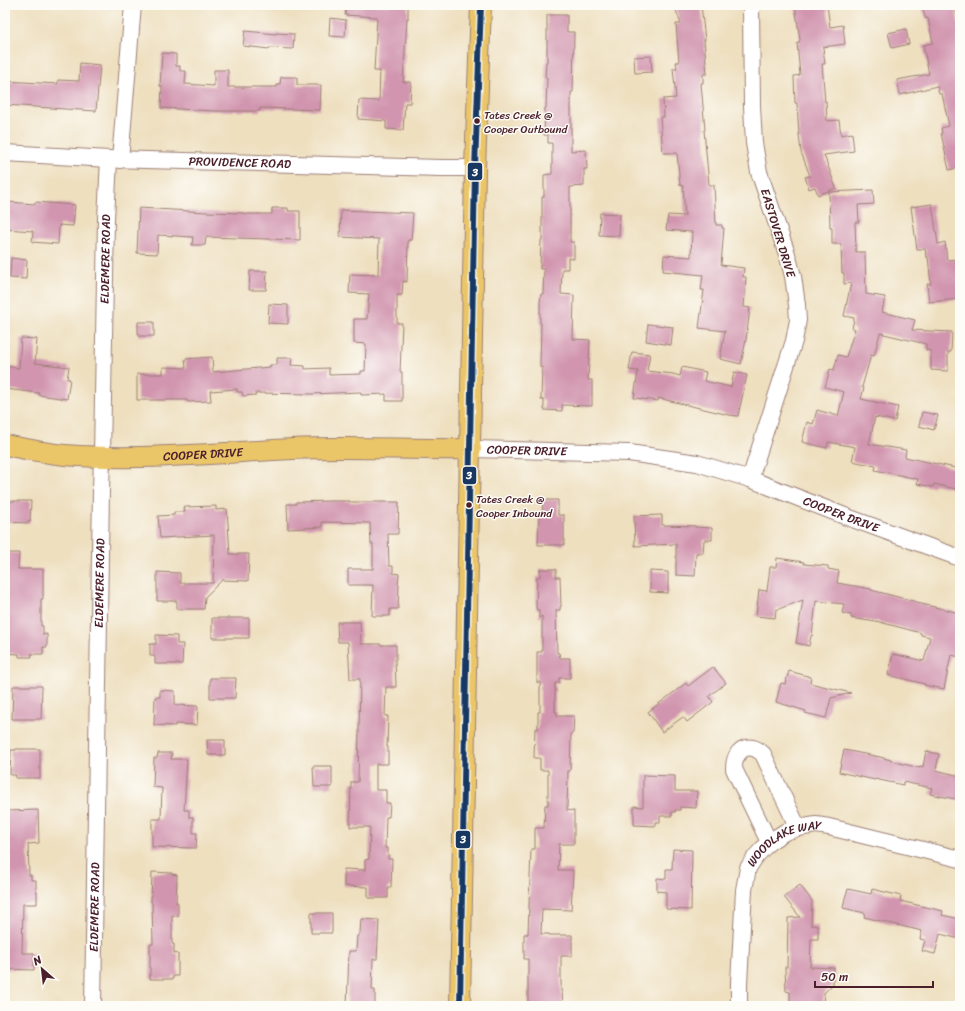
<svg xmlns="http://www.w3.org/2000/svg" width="965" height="1011" font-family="Sriracha,sans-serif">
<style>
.building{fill:#d195af}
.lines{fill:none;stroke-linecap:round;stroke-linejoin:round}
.minor-casing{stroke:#9c7f75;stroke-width:18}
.major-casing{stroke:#9c7f75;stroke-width:22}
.minor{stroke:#fff;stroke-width:16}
.major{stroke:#ebc669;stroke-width:20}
.bus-1-casing{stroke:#fdfcf7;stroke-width:9}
.bus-1{stroke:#183862;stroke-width:6}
.bus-dot{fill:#4a1f2b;stroke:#fdfcf7;stroke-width:1.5}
.labels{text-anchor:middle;stroke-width:3;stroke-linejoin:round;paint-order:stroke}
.bus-label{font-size:11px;fill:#4a1f2b;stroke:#fdfcf7;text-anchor:start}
.street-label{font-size:12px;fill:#4a1f2b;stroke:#fdfcf7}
.line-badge{stroke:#fdfcf7;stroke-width:1.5}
.badge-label{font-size:11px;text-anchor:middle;font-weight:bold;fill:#fff}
</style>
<rect width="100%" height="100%" fill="#fdfcf7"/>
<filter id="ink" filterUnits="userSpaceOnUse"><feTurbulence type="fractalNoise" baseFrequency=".025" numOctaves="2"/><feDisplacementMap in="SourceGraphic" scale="8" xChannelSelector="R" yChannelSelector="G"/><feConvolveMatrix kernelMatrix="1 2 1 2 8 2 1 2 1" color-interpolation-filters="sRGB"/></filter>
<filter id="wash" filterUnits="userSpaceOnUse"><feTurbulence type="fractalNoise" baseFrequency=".012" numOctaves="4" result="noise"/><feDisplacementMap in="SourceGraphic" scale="16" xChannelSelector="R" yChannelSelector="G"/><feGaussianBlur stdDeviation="0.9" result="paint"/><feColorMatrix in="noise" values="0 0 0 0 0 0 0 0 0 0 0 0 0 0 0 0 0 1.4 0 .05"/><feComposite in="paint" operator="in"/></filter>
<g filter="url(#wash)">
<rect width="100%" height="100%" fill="#eedfbf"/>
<g id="blocks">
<path class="building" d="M346,5H408V19L407,18L403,82H411L410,103H405L403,130L386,129V121L358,119L359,100L379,101L380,71H374L377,17L345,15Z
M674,5H701L705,40H704L707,74H703V83H701L705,130H704L709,185H714L716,225H722V228H724L721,265L744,268L743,277H746L744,307L750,308L746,340L741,364L720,359L725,331L699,328L704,290H701L703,275L663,271L664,255L691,257L692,232L666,230L668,215L685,216L683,186L680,185L677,153H663L660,117H664L663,99L676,98L673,68H677L676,62H679L676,24H681Z
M795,5H827L830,27L843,25L845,44L823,47L825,64H822L825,102L826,101L827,121L839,120L841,135L852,133L854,151L824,155L836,188L818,195L815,187L809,189L805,177L810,176L801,152L799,135L797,103H795L794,76L800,75L797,43H799V41L800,40Z
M921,5H960V8L956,10L960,30V167L949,170L941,133H942L941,128L949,126L942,94H939L937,86L900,95L897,80L929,74L923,45L933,43L928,18L926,19Z
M547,15H567V32H574L573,92H571V151L586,150L587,169H584V186L570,187V242H574V259L568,258V269H562L561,294L574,295L573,339L590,340L588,380H592V406L562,405V411L544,410V400H541L542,367H540L541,323H540V303L541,294H543L544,269H540L541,240H542V197H544V175L552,174V143H548V135H544L545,108H546L547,78H545L546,62H547Z
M330,18L346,20L345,37L329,36Z
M906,29L909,44L892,48L888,33Z
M245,31L276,34V33L294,34L293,49L269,48V49L243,46Z
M162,53L176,54V66H180V71H186L185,84L214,86V70H228V87H277V84H280L281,77H297V85H321L320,110L260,108V111H215L161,108L162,86H160Z
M651,56L652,72L635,73L634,57Z
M80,63L100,65L96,111L5,105V81L58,84V80L79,81Z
M873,190L874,204L858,205L859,222H855L856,252H865L866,294L885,297L882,312L915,320L912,330L952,332L951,352H948V371L931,370V351L926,350V344L880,333L874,356L871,355L862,387L864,388L861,399L898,407L895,421L875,417L869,444L906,450L905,457L960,469V490L934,484L933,487L917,484L918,479L875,470L876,466L852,461L855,447L828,442L827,448L802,442L807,422L813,424L817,410L838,416L844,392L825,387L830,369L834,370L838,355L846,357L855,329H852L854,318L844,316L851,283L844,284V273H842L841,244H832V228H830L829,192Z
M8,202L35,204V202L75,205L73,226L59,225L58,244L32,242L33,231L5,229V206H8Z
M932,204L938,244L945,242L947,260L960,259V299L929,302L927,284H931L928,257H926L925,249H917L911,207Z
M139,208L206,212L244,213V214H272V208H288V211H300V240L206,237L205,245H192L193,237L158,235L157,254L137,253Z
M341,210L413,213L411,240H408L407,282L403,281L402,295H397V323H402L400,372H402V401H386V394L361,395V392L311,394L256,393V395L243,396L242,392H237V389L210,391L211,401L188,402L187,400H137V374H163V367L186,368L185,359L212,357L213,372L270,367V365H277V358H292L291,365L305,366V369L329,368V375L361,374V371H365L366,344L354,343V319H367L369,294L349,293L350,274L378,275L379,239L340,237Z
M600,213L620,214L619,236L599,235Z
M11,258L27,260L26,279L10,278Z
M250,271H267L266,290H249Z
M269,304L288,305V324L268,323Z
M138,322H154V336H138Z
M648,324L673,327L671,345L646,341Z
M21,338L37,339L35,363L69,367L67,379H70L67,399L39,395V393L5,389V366L19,368Z
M632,352L650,354L647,371L673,374L680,376L682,367L706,372L704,381L731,387L734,372L747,375L738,416L729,415L658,398V401L634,398L638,371L629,370Z
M922,412L938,415L934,430L919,426Z
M543,500H558V515H564V545H538L539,515H542Z
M5,501H31L30,522L29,521V523L5,522Z
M331,501H350V502H399L398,534H388L389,566H393V573L399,574L398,584H399L398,609H390V616H372L373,585H348V569H373V544H371L370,523L322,522V527L288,529L287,504H296V502Z
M216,506V510L227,509L230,554H249L248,581L222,580L205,597L204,609H177V601H157V572L180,573V583H213L214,535L160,538L158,516L174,515V512H185L184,507Z
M662,515V525L695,526V527L712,528V540H704L703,553H696L695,576L676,575V544L635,546L634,516Z
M5,553H19L18,569H43V599H41V626H43V635L47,634V647H43V654H31L32,657H19V654L5,653V595H7V569H5Z
M777,558L804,562V564L828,566V569L839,571L837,583L871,589V590L917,602V603L960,613V657L951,655L944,689L924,685L925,684L888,675L893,654L924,661L930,637L921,635V633L876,621V622L851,618V615L842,613L844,604L816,601L812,636H811L809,646L796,643L803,600L776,610L775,618L756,616L759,590L767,591L770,567H776Z
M540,569H556V577H560L561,607H560V610H556L557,653H559L560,658H570V678H559V683H555V712H557V716H574L573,733H571L570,771H568L567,810L574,811V844H559L558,870H573L571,910L542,909L541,934H549V935H572V956H561V991H562L563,1006H528V959H524V934H528L531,849H535V828H544L545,805H548V770H540V758H534L535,729H538V712H540V682L537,683V652H542V616L539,618V610H537L536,608L537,577H540Z
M650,571L668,572V593L650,592Z
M212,618H249V638H212Z
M337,622H360L361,644H381V645H396V659H395L396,687H386L385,716H388L387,747H388V764H376V790H386V803H390L389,817H386L385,848H388V859H392L391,887H388V898H368V887L344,886V869L365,870V860L369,859L370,827H350L351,782H358L360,679H350L348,642H338Z
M156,635L177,636V644H183L182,664H155V656H150V644H156Z
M713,667L726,683L709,696L713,702L687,722L683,717L662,732L648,712L686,683L688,686Z
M789,671L811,677L810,683L851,693L831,698L826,718L805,713L806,711L776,702L781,683L785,684Z
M210,678H236L235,698H210Z
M13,686H42L41,719H12Z
M160,690L175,691V705L198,706L197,725L175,724V726L154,725L155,697H160Z
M207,740H225V755H208Z
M16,749H40V778H15L16,775H10L11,750H16Z
M844,750L880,757L891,760V761L920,768V766L923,767L926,751L939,754L936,770L960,776V800L930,794L932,788L903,782V785L875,779V780L839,772Z
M158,753H172L171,759H187L184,810H189V817H193V833H197L196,848L152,847V819H161L162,788L153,787L154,758H157Z
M313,766H332V787H314Z
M643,775L675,776V791H697L696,808L680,807V810H675V812H672V816H660V822H656V826L634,825V806L643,807Z
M38,810L39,843L28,844L29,875H31V880H36V891L37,892V904H23L22,953H34V970L5,969V811Z
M673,849L692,850L691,910L666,909V892L657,891V878L666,879V869H672Z
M152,872L172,873V874L177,875L176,903H178V916L172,915V944H174V953L178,954V976H173V979H150V944H153L152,903L151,902Z
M800,885L812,901L811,925L818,926V939H811L810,967L834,968L833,984L824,993L823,1006H790V992L786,991L785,967H787L788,918L800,917L784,897Z
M848,889L871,894L872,889L901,896L900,901L943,911L942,915L960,919V939L940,934L935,954L922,951L925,940L920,939L922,931L864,917L865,913L843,908L845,898Z
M311,913H332V933H311Z
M361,919L379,920L377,959H373L372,990H375V1006H347L349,951H356L357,936H359V933H360Z"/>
</g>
</g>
<g filter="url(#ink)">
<use href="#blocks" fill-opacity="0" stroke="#9c7f75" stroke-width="1"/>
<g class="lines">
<defs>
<g id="minor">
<path id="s1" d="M5,153L109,159L441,168H475"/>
<path d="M120,160L133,5"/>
<path id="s2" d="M471,449L629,453L697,463L750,479L847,517L960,558"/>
<path d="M750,479L794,341L798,320L797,305L793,276L787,254L759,172L754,143L752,106L751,5"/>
<path d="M769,842L734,769C734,750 748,740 763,754L798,828"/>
<path id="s3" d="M93,1006L101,490L102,457L106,219L109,159"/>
<path id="s4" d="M739,1006V983L744,890L748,868L756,856L769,842L785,832L798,828L816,825L829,827L960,859"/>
</g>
<g id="major">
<path id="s5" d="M5,445C25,449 45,453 65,455C141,461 216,453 292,449C351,446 411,450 471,449"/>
<path d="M460,1006L475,168L481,5"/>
</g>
</defs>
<use href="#minor" class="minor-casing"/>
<use href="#major" class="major-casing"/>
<use href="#minor" class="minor"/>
<use href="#major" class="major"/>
<defs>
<path id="bus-1" d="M460,1006L475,168L481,5"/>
</defs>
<use href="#bus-1" class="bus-1-casing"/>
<use href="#bus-1" class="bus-1"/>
</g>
</g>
<g class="bus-dot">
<circle cx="477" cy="121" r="3.5"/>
<circle cx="469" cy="505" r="3.5"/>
</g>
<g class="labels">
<g class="bus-label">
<text x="484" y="119">Tates Creek @<tspan x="484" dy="14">Cooper Outbound</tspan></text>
<text x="476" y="503">Tates Creek @<tspan x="476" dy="14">Cooper Inbound</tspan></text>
</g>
<g class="street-label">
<text dy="4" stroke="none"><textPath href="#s1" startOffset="235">PROVIDENCE ROAD</textPath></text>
<text transform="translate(778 233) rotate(73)" y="4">EASTOVER DRIVE</text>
<text dy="4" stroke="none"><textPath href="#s3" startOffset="747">ELDEMERE ROAD</textPath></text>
<text dy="4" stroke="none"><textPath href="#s2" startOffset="56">COOPER DRIVE</textPath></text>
<text dy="4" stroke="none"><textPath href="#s5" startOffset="199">COOPER DRIVE</textPath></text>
<text dy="4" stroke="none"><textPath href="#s2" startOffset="380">COOPER DRIVE</textPath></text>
<text dy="4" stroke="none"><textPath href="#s3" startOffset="423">ELDEMERE ROAD</textPath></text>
<text dy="4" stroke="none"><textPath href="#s4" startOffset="185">WOODLAKE WAY</textPath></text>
<text dy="4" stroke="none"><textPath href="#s3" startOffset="99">ELDEMERE ROAD</textPath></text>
</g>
</g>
<g class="line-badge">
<rect x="467" y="162" width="16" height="19" rx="4" fill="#183862"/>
<rect x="462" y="466" width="15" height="19" rx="4" fill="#183862"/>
<rect x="455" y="830" width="16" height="19" rx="4" fill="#183862"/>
</g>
<g class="badge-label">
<text x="475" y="176">3</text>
<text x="469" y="479">3</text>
<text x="463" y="843">3</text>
</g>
<rect width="965" height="1011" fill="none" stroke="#fdfcf7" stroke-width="20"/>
<g transform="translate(42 969) rotate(332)" stroke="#fdfcf7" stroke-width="3" paint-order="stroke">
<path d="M0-3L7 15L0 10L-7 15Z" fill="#4a1f2b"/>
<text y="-6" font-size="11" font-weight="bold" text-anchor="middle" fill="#4a1f2b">N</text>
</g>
<path d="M815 981v6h118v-6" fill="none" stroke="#4a1f2b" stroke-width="2"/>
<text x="821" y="981" font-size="12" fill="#4a1f2b" stroke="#fdfcf7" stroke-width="3" paint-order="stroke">50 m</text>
</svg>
